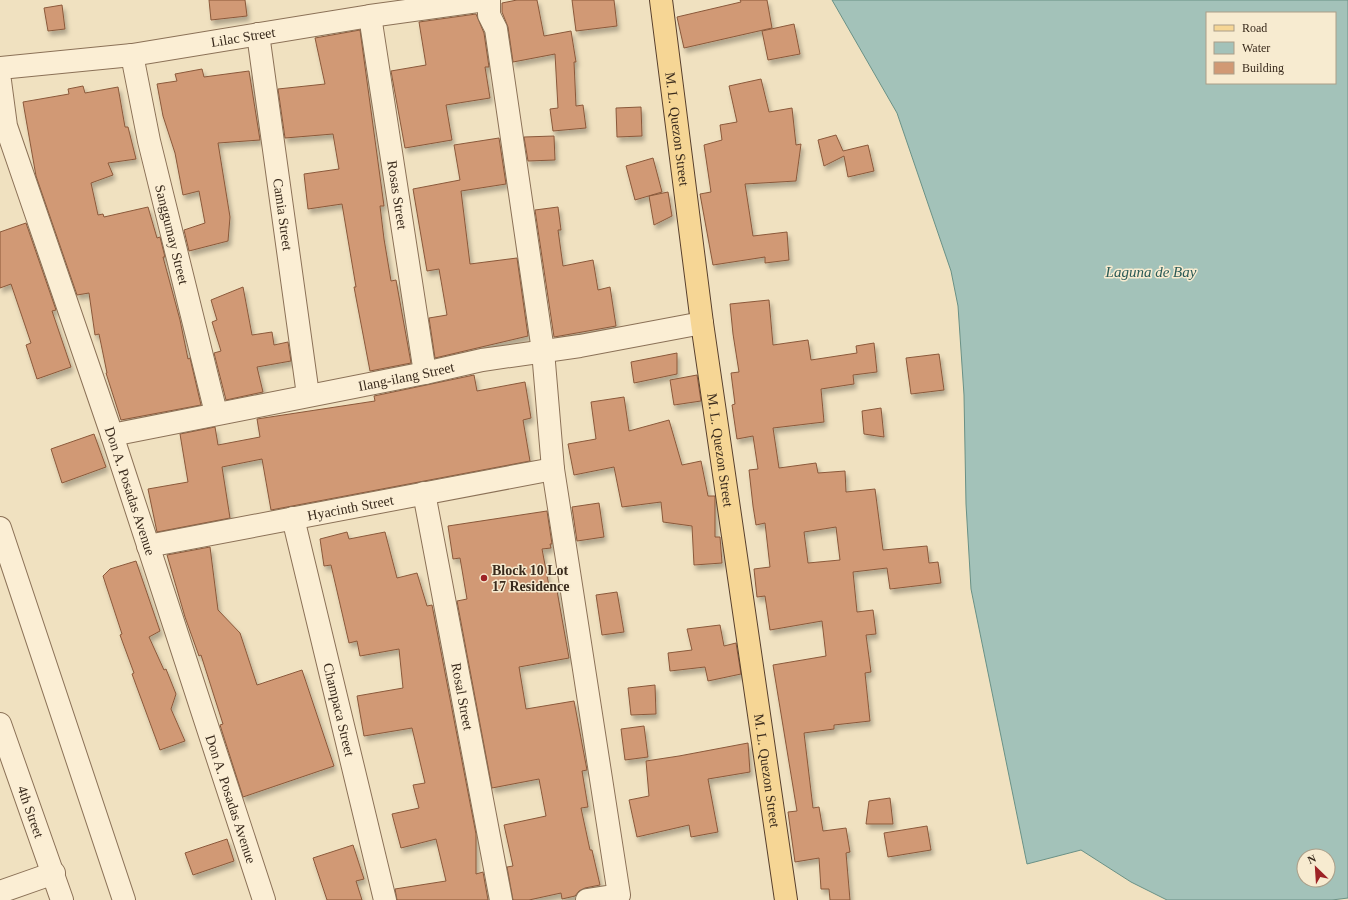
<svg xmlns="http://www.w3.org/2000/svg" width="1348" height="900" font-family="'Times New Roman',serif">
<style>
.water{fill:#a3c2b9;stroke:#6a9186;fill-rule:evenodd}
.building{fill:#d19974;stroke:#8b593b;fill-rule:evenodd;filter:url(#shadow)}
.lines{fill:none;stroke-linecap:round;stroke-linejoin:round}
.minor-casing{stroke:#8b7157;stroke-width:24}
.major-casing{stroke:#583f2c;stroke-width:24}
.minor{stroke:#fbeed4;stroke-width:22}
.major{stroke:#f6d695;stroke-width:22}
.poi-dot{fill:#9d2326;stroke:#f7ebd0;stroke-width:1.5}
.labels{text-anchor:middle;stroke-width:3;stroke-linejoin:round;paint-order:stroke}
.street-label{font-size:14px;fill:#392a1c;stroke:#f7ebd0}
.poi-label{font-size:14px;font-weight:bold;fill:#392a1c;stroke:#f7ebd0;text-anchor:start}
.water-label{font-size:15px;font-style:italic;fill:#2a5a56;stroke:#f7ebd0}
</style>
<defs>
<filter id="shadow"><feDropShadow dx="2.5" dy="4.5" stdDeviation="2" flood-color="#0004"/></filter>
</defs>
<rect width="100%" height="100%" fill="#f0e1c0"/>
<path class="water" d="M832,0H1348V898L1332,900H1167L1131,882L1081,850L1027,864L971,589L966,504L964,395L958,306L951,271L897,113ZM1207,13H1335V83H1207ZM1304,856H1328V880H1304Z"/>
<path class="building" d="M209,0H245L247,16L211,20Z
M517,0H537L544,36L571,31L576,62H574L576,106L583,105L586,128L553,131L550,109L558,108L555,54L513,62L508,27L502,12V3Z
M572,0H614L617,26L576,31Z
M740,0H767L772,28L684,48L677,17L741,2Z
M62,5L65,29L48,31L44,8Z
M476,14L484,33L489,67H485L490,98L446,105L452,140L405,148L391,71L426,65L419,22Z
M794,24L800,54L768,60L762,31Z
M360,30L384,206H380L384,239L391,281L396,280L411,363L370,371L354,287H356L342,204L308,209L304,174L339,169L333,134L285,138L278,89L325,84L315,38Z
M202,69L204,77L249,71L260,140L218,143L230,217L228,241L189,251L184,230L205,223L199,191L183,195L175,153L163,116L157,84L177,81L175,74Z
M761,79L769,112L792,108L796,145L801,144L796,181L745,184L753,236L787,232L789,260L765,263V257L713,265L700,194L711,192L704,145L722,140L720,125L737,122L729,86Z
M83,86L85,93L118,87L125,127H128L136,159L108,163L113,175L91,183L98,215L103,214L104,217L148,207L157,238L160,237L165,257H163L180,320L188,359L190,358L201,405L121,420L106,373H107L99,334L95,335L89,293L77,295L36,176L23,102L69,94L68,89Z
M641,107L642,136L617,137L616,108Z
M836,135L843,151L868,145L874,171L848,177L844,156L824,166L818,140Z
M554,136L555,160L528,161L524,137Z
M499,138L506,184L461,191L470,264L517,258L528,336L435,358L429,318L447,315L439,269L427,271L413,189L460,180L454,145Z
M653,158L662,192L635,200L626,166Z
M668,192L672,216L654,225L649,196Z
M558,207L561,230H558L563,266L593,260L598,290L610,287L616,326L554,337L535,210Z
M26,223L56,310L52,311L71,367L37,379L26,345L31,343L11,284L0,288V232Z
M243,287L252,335L272,332L274,345L288,342L291,361L257,367L263,392L226,400L214,353L221,351L212,322L217,320L211,300Z
M769,300L773,345L808,340L811,360L857,353L856,346L874,343L877,372L853,375L854,384L821,389L824,422L773,428L779,468L816,463L818,473L845,471L846,492L875,489L883,550L927,546L929,563L938,562L941,583L890,589L887,568L853,572L857,612L873,610L876,634L866,635L871,672L865,673L870,721L834,725V729L804,733L813,808L819,807L823,831L846,828L850,852L846,853L850,900H830L829,889H821L819,858L795,862L788,812L797,811L773,665L826,656L822,621L770,630L765,596L757,597L754,569L770,567L765,523L756,525L753,506L749,470L758,469L753,436L737,439L732,405L735,404L731,373L739,372L733,334L730,304ZM836,527L840,560L808,563L804,532Z
M677,353V374L634,383L631,362Z
M939,354L944,390L911,394L906,358Z
M474,375L477,391L525,382L531,418L523,420L530,461L271,510L262,459L222,467L230,518L157,532L148,489L188,482L180,434L215,427L218,445L260,437L257,419L375,401L374,396Z
M697,375L701,401L674,405L670,380Z
M624,397L629,431L669,420L682,465L701,461L708,496H715V537H720L722,563L694,565L692,526L663,522L661,502L622,507L614,467L574,475L568,444L596,439L591,402Z
M881,408L884,437L864,434L862,411Z
M94,434L106,467L62,483L51,449Z
M599,503L604,537L577,541L572,507Z
M547,511L552,544H550L551,548L542,549L549,586L556,585L569,658L519,667L526,709L574,701L587,770L582,771L588,807L581,808L590,850H592L600,885L585,888L579,891L575,896L562,899L561,893L529,900H513L507,867L513,866L504,825L546,816L539,779L492,788L457,601L467,599L460,558L453,559L448,526Z
M347,532L349,539L385,532L397,578L417,573L427,606L432,605L476,834V874L483,872L488,900H397L395,889L446,881L436,839L401,848L392,814L419,808L413,785L425,783L412,728L364,736L357,696L403,688L399,649L360,656L357,641L349,643L331,565L324,566L320,539Z
M210,547L218,610L240,633L257,685L302,670L334,766L243,797L220,725L223,724L201,655L199,656L185,617L167,555Z
M136,561L160,631L149,637L164,670L166,669L176,694L171,709L185,741L160,750L132,674L134,673L120,635L122,634L103,576L110,569Z
M617,592L624,632L602,635L596,595Z
M720,625L724,646L736,643L741,674L708,681L705,667L670,671L668,653L692,650L687,629Z
M655,685L656,714L631,715L628,688Z
M644,726L648,757L625,760L621,729Z
M748,743L750,772L708,779L718,832L691,837L689,825L637,837L629,800L649,796L646,761L679,756Z
M890,798L893,824H866L869,801Z
M927,826L931,850L888,857L884,833Z
M227,839L234,861L193,875L185,853Z
M353,845L364,879L356,881L362,900H327L313,858Z"/>
<g class="lines">
<defs>
<g id="minor">
<path d="M489,0V15L496,29L543,351L553,469L619,895L587,900"/>
<path id="s1" d="M370,16L425,373"/>
<path id="s2" d="M258,34L308,395"/>
<path id="s3" d="M132,55L149,141L216,413"/>
<path id="s4" d="M0,68L132,55L370,16L485,0"/>
<path id="s5" d="M0,81L6,126L112,435L264,900"/>
<path id="s6" d="M112,435L425,373L482,360L580,346L702,323"/>
<path id="s7" d="M424,493L501,900"/>
<path id="s8" d="M293,518L385,900"/>
<path d="M0,528L124,900"/>
<path id="s9" d="M148,546L553,469"/>
<path id="s10" d="M0,724L62,900"/>
<path d="M0,892L54,873"/>
</g>
<g id="major">
<path id="s11" d="M661,0L702,323L786,900"/>
</g>
</defs>
<use href="#minor" class="minor-casing"/>
<use href="#major" class="major-casing"/>
<use href="#minor" class="minor"/>
<use href="#major" class="major"/>
</g>
<circle class="poi-dot" cx="484" cy="578" r="4"/>
<g class="labels">
<g class="street-label">
<text dy="5" stroke="none"><textPath href="#s4" startOffset="245">Lilac Street</textPath></text>
<text dy="5" stroke="none"><textPath href="#s11" startOffset="130">M. L. Quezon Street</textPath></text>
<text dy="5" stroke="none"><textPath href="#s1" startOffset="181">Rosas Street</textPath></text>
<text dy="5" stroke="none"><textPath href="#s2" startOffset="182">Camia Street</textPath></text>
<text dy="5" stroke="none"><textPath href="#s3" startOffset="184">Sanggumay Street</textPath></text>
<text dy="5" stroke="none"><textPath href="#s6" startOffset="300">Ilang-ilang Street</textPath></text>
<text dy="5" stroke="none"><textPath href="#s11" startOffset="454">M. L. Quezon Street</textPath></text>
<text dy="5" stroke="none"><textPath href="#s5" startOffset="431">Don A. Posadas Avenue</textPath></text>
<text dy="5" stroke="none"><textPath href="#s9" startOffset="206">Hyacinth Street</textPath></text>
<text dy="5" stroke="none"><textPath href="#s7" startOffset="207">Rosal Street</textPath></text>
<text dy="5" stroke="none"><textPath href="#s8" startOffset="197">Champaca Street</textPath></text>
<text dy="5" stroke="none"><textPath href="#s11" startOffset="778">M. L. Quezon Street</textPath></text>
<text dy="5" stroke="none"><textPath href="#s5" startOffset="755">Don A. Posadas Avenue</textPath></text>
<text dy="5" stroke="none"><textPath href="#s10" startOffset="93">4th Street</textPath></text>
</g>
<g class="poi-label">
<text x="492" y="575">Block 10 Lot<tspan x="492" dy="16">17 Residence</tspan></text>
</g>
<g class="water-label">
<text x="1151" y="277">Laguna de Bay</text>
</g>
</g>
<rect x="1206" y="12" width="130" height="72" fill="#f7ebd0" stroke="#ab9e88"/>
<rect x="1214" y="25" width="20" height="6" fill="#f6d695" stroke="#ab9e88"/>
<text x="1242" y="32" font-size="12" fill="#392a1c">Road</text>
<rect x="1214" y="42" width="20" height="12" fill="#a3c2b9" stroke="#ab9e88"/>
<text x="1242" y="52" font-size="12" fill="#392a1c">Water</text>
<rect x="1214" y="62" width="20" height="12" fill="#d19974" stroke="#ab9e88"/>
<text x="1242" y="72" font-size="12" fill="#392a1c">Building</text>
<g transform="translate(1316 868) rotate(335)"><circle r="19" fill="#f7ebd0" stroke="#ab9e88"/>
<path d="M0-3L7 15L0 10L-7 15Z" fill="#9d2326"/>
<text y="-6" font-size="11" font-weight="bold" text-anchor="middle" fill="#392a1c">N</text>
</g>
</svg>
